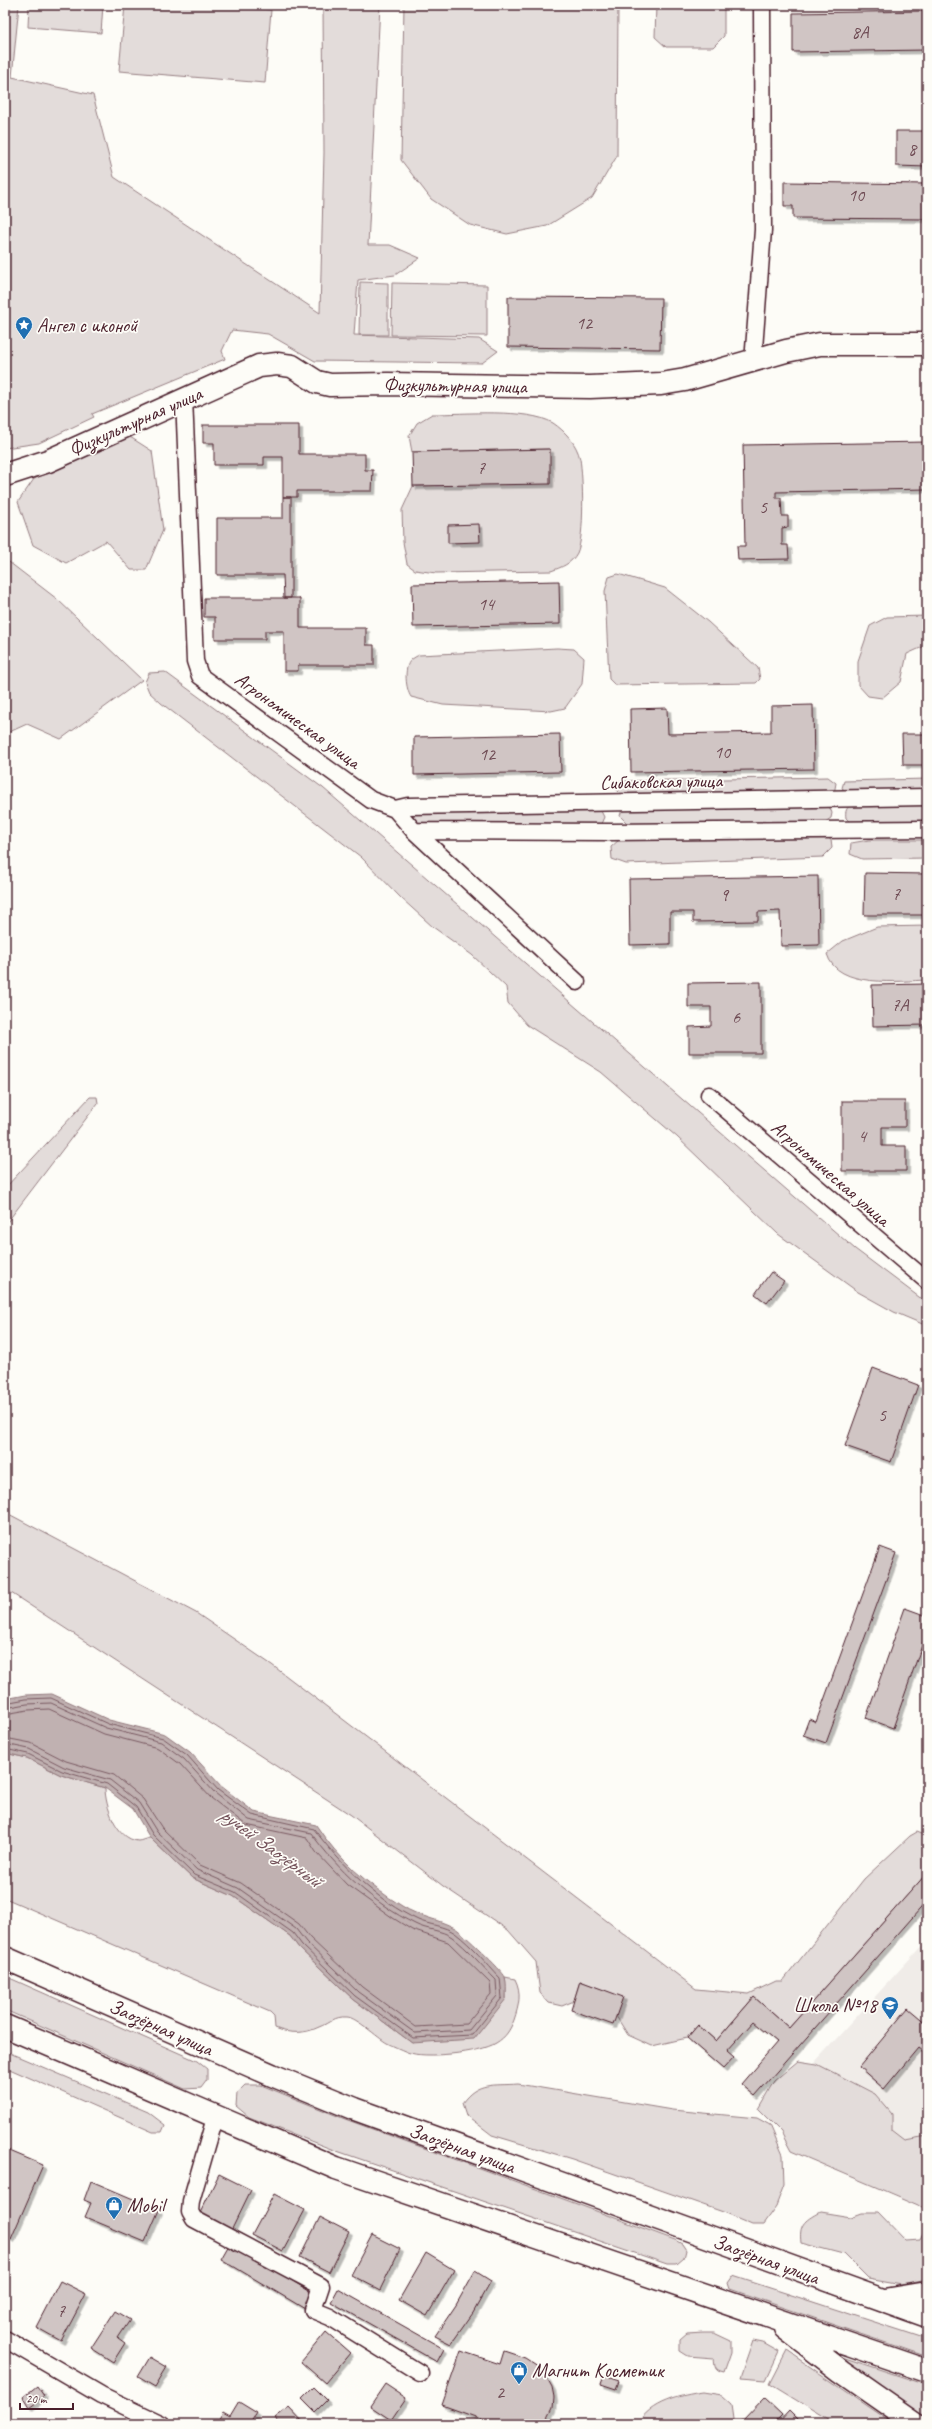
<svg xmlns="http://www.w3.org/2000/svg" width="932" height="2429" font-family="Caveat,sans-serif">
<style>
.built{fill:#f0ece8}
.green{fill:#e3dcda;stroke:#967e82}
.water{fill:#c0b1b1;stroke:#91777b}
.lines{fill:none;stroke-linecap:round;stroke-linejoin:round}
.shore{stroke:#795961;stroke-width:1}
.building{fill:#d0c5c4;stroke:#4a1f2b;filter:url(#shadow)}
.street-casing{stroke:#4a1f2b;stroke-width:19}
.secondary-casing{stroke:#4a1f2b;stroke-width:25}
.street{stroke:#fdfcf7;stroke-width:16}
.secondary{stroke:#fdfcf7;stroke-width:22}
.labels{text-anchor:middle;stroke-width:3.5;stroke-linejoin:round;paint-order:stroke}
.number-label{font-size:18px;fill:#6c4851}
.poi-label{font-size:20px;fill:#4a1f2b;stroke:#fdfcf7;text-anchor:start}
.street-label{font-size:20px;fill:#4a1f2b;stroke:#fdfcf7}
.water-label{font-size:21px;font-style:italic;fill:#73525a;stroke:#fdfcf7}
</style>
<defs>
<filter id="shadow"><feDropShadow dx="3.5" dy="3.5" stdDeviation="0" flood-color="#0004"/></filter>
</defs>
<rect width="100%" height="100%" fill="#fdfcf7"/>
<filter id="ink" filterUnits="userSpaceOnUse"><feTurbulence type="fractalNoise" baseFrequency=".025" numOctaves="2"/><feDisplacementMap in="SourceGraphic" scale="8" xChannelSelector="R" yChannelSelector="G"/><feConvolveMatrix kernelMatrix="1 2 1 2 8 2 1 2 1" color-interpolation-filters="sRGB"/></filter>
<g filter="url(#ink)">
<path class="built" d="M927,1940V2192L780,2100Z"/>
<path class="green" d="M5,5H19L12,77L93,95L114,177L320,313L324,153L323,5H380L368,245H390L420,258L395,275L358,280L354,335L479,339L498,351L482,363L315,361L268,334L232,330L222,351L225,359L92,414L94,417L39,443L5,448Z
M29,5H103L101,33L28,27Z
M125,5H209L271,10L265,83L119,71Z
M404,5H618L617,156L592,198L547,226L507,234L470,225L431,199L401,160Z
M656,5H724V36L713,47H666L655,37Z
M360,282L388,283V335H359Z
M392,283L487,285V336L391,335Z
M432,414C464,414 527,408 553,423C565,431 577,444 580,459C583,477 585,536 577,553C571,564 562,567 551,571L436,573L415,570L407,564L403,542L402,510L413,486L550,483L549,449L412,452L409,436L417,423Z
M130,437L152,451L163,530L146,570H131L106,541L66,563L33,545L18,502L34,479Z
M5,559L57,599L142,680L61,739L27,724L5,734Z
M618,574L665,588L708,622L758,668L760,679L756,683L615,685L609,679L605,591L609,577Z
M927,616V645L907,654L901,682L882,698L868,696L858,685V661L870,626L887,617Z
M557,648L574,649L584,658L582,684L565,708L551,711L443,705L411,697C406,690 403,667 411,660C413,658 417,656 419,655Z
M165,672L323,788L855,1249L927,1303V1326L894,1312L858,1292L778,1234L677,1137L601,1072L527,1025L508,1003L506,987L472,955L433,927L401,898L361,857L161,703L149,692L145,682L149,673Z
M828,777L836,783L834,794L624,797L616,789L620,781Z
M927,779V793L847,792L842,788L844,781Z
M927,804V822H850L846,818C845,811 846,808 852,805Z
M825,806L830,808L832,813L831,818L825,822L628,824L620,816L622,809Z
M593,808L601,811L604,817L601,824L422,826C415,823 412,821 413,813Z
M822,834L831,840L832,848L823,857L626,864L612,859L611,847L619,840Z
M869,840H927V858L862,859L850,854L851,843Z
M927,926V980C900,981 837,989 827,954L843,941L877,927Z
M90,1097H97L98,1103L5,1225V1188Z
M5,1512L196,1613L272,1665L696,1989L749,1994L776,1981H783L864,1879L910,1836L917,1832L927,1836V1873L789,2028L754,1997L716,2041L698,2025L687,2038L652,2046L628,2035L616,2016L622,1998L580,1981L574,2001L562,2006L549,2003L540,1993L536,1962L508,1930L443,1886L351,1815L5,1589Z
M5,1753L27,1758L61,1775L105,1788C105,1805 116,1839 138,1841C141,1841 147,1838 150,1838L192,1878L233,1896L290,1936L299,1948L353,1999L412,2043L506,1999L505,1977L515,1979C522,1993 519,2005 514,2020C510,2030 506,2037 496,2043C480,2053 424,2059 407,2052C400,2049 393,2046 387,2043C378,2038 356,2017 347,2017C334,2016 330,2023 319,2027C305,2034 289,2034 275,2028L274,2016L270,2012L5,1898Z
M5,1976L197,2061L207,2069V2080L201,2088L185,2089L5,2010Z
M5,2051L148,2112L165,2125L162,2132H153L5,2067Z
M798,2061L817,2064L875,2094L892,2114V2130L905,2140L927,2136V2212L918,2205L791,2151L781,2132L758,2109L774,2081Z
M518,2084L672,2110L757,2118L770,2125L783,2155L784,2185L776,2206L763,2224H752L726,2213L572,2159L492,2135L466,2115L462,2103C478,2081 493,2086 518,2084Z
M245,2085H261L345,2119L675,2240L682,2244L686,2250L684,2258L677,2264H667L331,2149L249,2117L236,2106L237,2093Z
M820,2212L851,2217L862,2213H879L906,2241L920,2240L927,2226V2280L902,2285L868,2279L843,2254L801,2243C799,2225 803,2221 820,2212Z
M733,2276L927,2339V2357L730,2289L728,2283Z
M703,2333H714L731,2341V2353L724,2373C714,2371 715,2367 714,2358L688,2356L680,2351V2340L687,2334Z
M753,2341L763,2343L779,2352L766,2380L740,2378Z
M787,2351L894,2424H835L770,2384Z
M842,2357L927,2385V2420L853,2367Z
M703,2392L722,2395L732,2404L734,2418L732,2424H638C649,2402 681,2395 703,2392Z"/>
<path class="water" d="M52,1694L109,1720L165,1734L190,1752L221,1786L254,1812L316,1825C338,1859 368,1885 402,1906C419,1917 438,1919 455,1928C462,1932 503,1971 505,1977C507,1983 506,1992 506,1999L474,2039L412,2043L353,1999L299,1948L290,1936L233,1896L192,1878L150,1838L133,1809L105,1788L61,1775L27,1758L5,1753V1699L26,1695Z"/>
<g class="lines">
<path class="shore" d="M5,1703L26,1699L51,1698L108,1724L163,1738L187,1755L218,1790L252,1815L314,1829C340,1864 377,1901 418,1920C429,1925 445,1926 455,1933C472,1946 486,1963 500,1978L502,1998L472,2035L413,2038L355,1996L302,1945L293,1933L235,1892L194,1875L153,1835L136,1807L107,1784L62,1771L28,1754L5,1749
M5,1708L27,1704L51,1703L106,1728L161,1742L184,1759L215,1793L249,1820L311,1833C338,1870 373,1903 415,1924C426,1930 442,1930 452,1937C468,1949 482,1966 496,1980L497,1996L469,2030L415,2033L358,1992L306,1942L296,1929L238,1888L197,1870L157,1832L139,1803L110,1780L64,1767L29,1749L5,1744
M5,1714L28,1710L49,1709L104,1734L158,1748L180,1764L211,1798L246,1825L307,1838L316,1852L347,1885L393,1918L412,1930L448,1942L490,1983L491,1994L466,2024L416,2027L362,1987L310,1938L299,1924L241,1883L200,1865L162,1828L143,1799L114,1775L66,1761L31,1743L5,1738"/>
</g>
<path class="building" d="M927,11V50L793,52V13Z
M896,131H927V167L896,166Z
M784,182L927,184V219L793,218V206H784Z
M508,297L661,298L660,349L508,347Z
M203,425H299V454H365V470H373L372,491H297V497H283V457H264V465H214V443H203Z
M927,442V489L776,492V498H781L782,516H788V527L782,528V545H788L789,559L738,560L737,546H745L743,445Z
M550,449V484L413,486L412,452Z
M283,497H291V598H284L283,575H217V518H283Z
M479,524L480,542L448,543V525Z
M923,545H927V559H923Z
M559,581L560,624L413,627L412,584Z
M204,598H300V628H366V645H374V665H298V671H284V631H265V639H215V617H204Z
M813,705L814,769L631,772L630,709L667,708L668,734L771,732V706Z
M560,734L561,772L414,775V737Z
M902,734H927V765H903Z
M865,873L927,874V915H864Z
M818,876L819,945L781,946L780,911L758,912V921L693,922V912H670V944L630,945L629,879Z
M761,982V1053H689V1027L711,1026V1007H688V983Z
M927,984V1025L873,1026L872,985Z
M842,1101H905V1127H882V1146H906V1171H842Z
M771,1272L784,1281L767,1303L755,1294Z
M873,1368L918,1385L891,1462L845,1446Z
M880,1547L896,1553L826,1743L803,1735L809,1719L816,1722Z
M905,1608L927,1616V1631L893,1728L866,1718Z
M927,1873V1901L755,2096L741,2084L777,2042L753,2022L727,2051L734,2057L723,2069L687,2038L698,2025L716,2041L754,1997L789,2028Z
M580,1981L623,1997L613,2025L571,2010Z
M908,2008L927,2024V2055L918,2048L884,2089L859,2067Z
M5,2149L43,2165L11,2239L5,2236Z
M219,2174L251,2190L231,2231L199,2215Z
M91,2181L159,2210L145,2242L85,2217L91,2203L84,2200Z
M274,2194L305,2210L283,2251L252,2235Z
M320,2217L349,2232L329,2272L300,2257Z
M372,2235L400,2249L380,2290L351,2275Z
M230,2243L314,2294L305,2309L221,2259Z
M426,2253L454,2270L427,2316L399,2300Z
M475,2271L491,2281L473,2313L451,2344L435,2336L456,2305Z
M60,2281L86,2294L61,2341L36,2327Z
M338,2289L444,2349L437,2362L331,2302Z
M115,2311L130,2320L118,2338L125,2343L113,2362L91,2348Z
M326,2332L350,2353L325,2383L301,2362Z
M461,2351L500,2364L504,2351L525,2358L542,2369L552,2387L554,2397L553,2408L545,2424H479L481,2419L442,2405Z
M150,2357L167,2367L155,2387L138,2377Z
M604,2376L619,2381L616,2389L601,2384Z
M385,2384L406,2398L391,2420L370,2406Z
M37,2386L44,2396L29,2407L23,2397Z
M314,2387L327,2400L315,2412L302,2399Z
M764,2398L782,2415L773,2424H744L741,2422Z
M239,2402L257,2413L250,2424L217,2423L223,2413L230,2417Z
M289,2407L303,2422L301,2424H280L275,2418Z
M789,2411L802,2424H777Z"/>
<g class="lines">
<defs>
<path id="street" d="M753,362L763,230L762,5
M184,398L195,661L200,676L371,800L395,809L414,831L577,982
M395,809L408,806L927,797
M414,831L611,832L927,829
M709,1095L927,1281
M215,2118L191,2201L190,2212L194,2219L321,2286L313,2310L330,2317L420,2373
M5,2339L101,2395L162,2424"/>
<path id="secondary" d="M5,475L48,461L259,366L277,364L292,366L317,382L330,385L388,384L590,387L661,384L685,380L786,351L820,344H927
M5,1958L272,2075L355,2109L927,2316
M5,2026L336,2168L927,2371
M885,2300L927,2293
M785,2328L841,2371L917,2424"/>
</defs>
<use href="#street" class="street-casing"/>
<use href="#secondary" class="secondary-casing"/>
<use href="#street" class="street"/>
<use href="#secondary" class="secondary"/>
</g>
</g>
<defs>
<symbol id="sight-pin" viewBox="-11 -11 22 30"><path d="M0 17L-7.5 6A9.5 9.5 0 1 1 7.5 6Z" fill="#1f6fb2" stroke="#fdfcf7"/><path d="M0-6L1.8-2.2L6-1.7L2.9 1.2L3.7 5.4L0 3.3L-3.7 5.4L-2.9 1.2L-6-1.7L-1.8-2.2Z" fill="#fff"/></symbol>
<symbol id="school-pin" viewBox="-11 -11 22 30"><path d="M0 17L-7.5 6A9.5 9.5 0 1 1 7.5 6Z" fill="#1f6fb2" stroke="#fdfcf7"/><path d="M0-5L7-2L0 1L-7-2ZM-4 1L0 2.5L4 1V4Q0 6-4 4Z" fill="#fff"/></symbol>
<symbol id="shop-pin" viewBox="-11 -11 22 30"><path d="M0 17L-7.5 6A9.5 9.5 0 1 1 7.5 6Z" fill="#1f6fb2" stroke="#fdfcf7"/><path d="M-5-2.5h2.3a2.7 3.5 0 0 1 5.4 0H5L5.5 6h-11ZM-1.5-2.5h3a1.5 2.3 0 0 0-3 0Z" fill="#fff"/></symbol>
</defs>
<g fill-rule="evenodd">
<use href="#sight-pin" x="14" y="315" width="20" height="27"/>
<use href="#school-pin" x="880" y="1995" width="20" height="27"/>
<use href="#shop-pin" x="104" y="2195" width="20" height="27"/>
<use href="#shop-pin" x="509" y="2360" width="20" height="27"/>
</g>
<g class="labels">
<g class="number-label">
<text x="860" y="38">8А</text>
<text x="912" y="155">8</text>
<text x="856" y="201">10</text>
<text x="584" y="329">12</text>
<text x="481" y="474">7</text>
<text x="763" y="513">5</text>
<text x="486" y="610">14</text>
<text x="722" y="758">10</text>
<text x="487" y="760">12</text>
<text x="896" y="900">7</text>
<text x="724" y="901">9</text>
<text x="900" y="1011">7А</text>
<text x="736" y="1023">6</text>
<text x="862" y="1142">4</text>
<text x="882" y="1421">5</text>
<text x="61" y="2317">7</text>
<text x="500" y="2398">2</text>
</g>
<g class="poi-label">
<text x="37" y="332">Ангел с иконой</text>
<text x="877" y="2012" text-anchor="end">Школа №18</text>
<text x="127" y="2212">Mobil</text>
<text x="532" y="2377">Магнит Косметик</text>
</g>
<g class="street-label">
<text transform="translate(455 385) rotate(1)" y="7">Физкультурная улица</text>
<text transform="translate(135 421) rotate(-24)" y="7">Физкультурная улица</text>
<text transform="translate(298 720) rotate(36)" y="7">Агрономическая улица</text>
<text transform="translate(661 781) rotate(-1)" y="7">Сибаковская улица</text>
<text transform="translate(831 1173) rotate(41)" y="7">Агрономическая улица</text>
<text transform="translate(161 2027) rotate(24)" y="7">Заозёрная улица</text>
<text transform="translate(462 2148) rotate(20)" y="7">Заозёрная улица</text>
<text transform="translate(766 2259) rotate(20)" y="7">Заозёрная улица</text>
</g>
<g class="water-label">
<text transform="translate(271 1847) rotate(36)" y="7">ручей Заозёрный</text>
</g>
</g>
<rect width="932" height="2429" fill="none" stroke="#fdfcf7" stroke-width="20"/>
<rect x="10" y="10" width="912" height="2409" fill="none" stroke="#4a1f2b" stroke-width="1.5" filter="url(#ink)"/>
<path d="M20 2403v6h53v-6" fill="none" stroke="#4a1f2b" stroke-width="2"/>
<text x="26" y="2403" font-size="12" fill="#4a1f2b" stroke="#fdfcf7" stroke-width="3" paint-order="stroke">20 m</text>
</svg>
